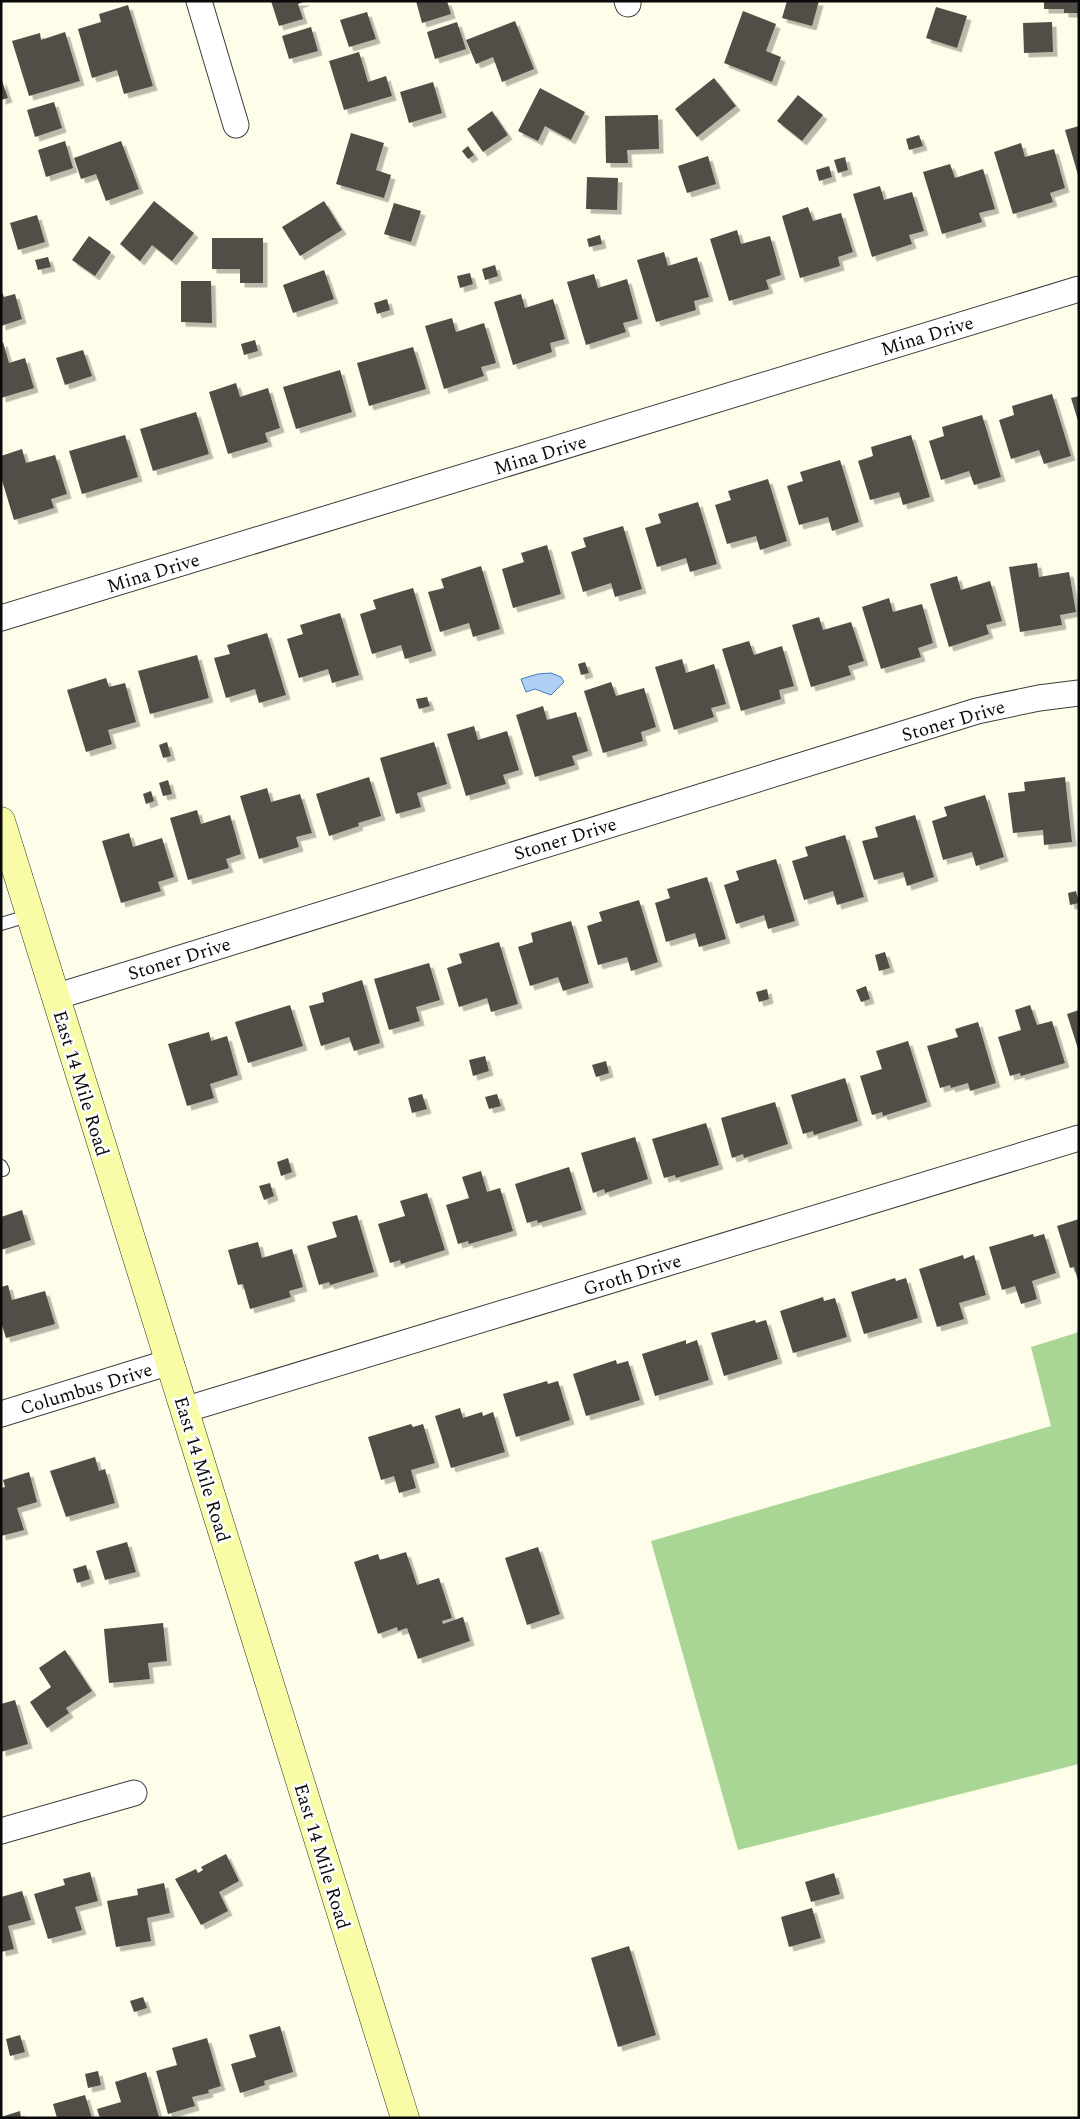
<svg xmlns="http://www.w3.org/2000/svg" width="1080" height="2119" font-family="Spectral,serif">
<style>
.forest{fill:#a9d695}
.water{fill:#b0d0f3;stroke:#3a7bc7}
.building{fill:#534d47;filter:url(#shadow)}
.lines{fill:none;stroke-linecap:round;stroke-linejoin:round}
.service-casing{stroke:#3d3d3d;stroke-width:14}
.minor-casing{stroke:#3d3d3d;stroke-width:27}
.secondary-casing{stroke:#2c2c2c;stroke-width:29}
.service{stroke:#fff;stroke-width:12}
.minor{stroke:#fff;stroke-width:25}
.secondary{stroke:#f9fca6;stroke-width:28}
.labels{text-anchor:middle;stroke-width:5;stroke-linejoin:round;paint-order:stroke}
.street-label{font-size:19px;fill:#0a0a0a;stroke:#fff}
</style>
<defs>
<filter id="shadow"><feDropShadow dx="4.5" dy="4.5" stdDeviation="0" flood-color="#0004"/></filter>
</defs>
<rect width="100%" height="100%" fill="#fefde9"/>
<path class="forest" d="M1079,1332V1764L738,1850L651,1541L1051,1426L1031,1347Z"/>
<path class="water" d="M551,673L561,677L564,682L551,695L535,689L526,692L521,679L538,674Z"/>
<path class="building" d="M271,1H306L298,4L303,19L279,26Z
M416,1H447L451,14L422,23Z
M787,1H819L812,26L782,18Z
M1044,1H1079V13H1064V9H1044Z
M128,5L153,86L124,94L117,70L92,78L78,29L101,22L99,14Z
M936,7L967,16L957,48L926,38Z
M743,11L776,24L766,51L781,57L772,82L724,63Z
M367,12L376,39L349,47L340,20Z
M515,21L534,69L502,82L493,57L476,64L466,40Z
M457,22L466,49L435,59L427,32Z
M1052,22L1053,52L1024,53L1023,23Z
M311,27L318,51L289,59L282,36Z
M65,32L80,81L29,96L12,41L40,33L41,40Z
M359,52L368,82L386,76L392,96L344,110L329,61Z
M1,78L8,98L1,100Z
M714,78L736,106L697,137L675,109Z
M433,82L442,113L409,123L400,92Z
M540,88L585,112L571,140L545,126L538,141L518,131Z
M798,95L823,115L802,141L777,121Z
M54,102L62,128L35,137L27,110Z
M492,111L508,135L483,152L467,129Z
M658,115L659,149L627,150L628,163H606L605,116Z
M1079,126V175H1078L1065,130Z
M351,133L384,143L376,170L391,175L384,198L336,184Z
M919,135L923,146L909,150L906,139Z
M65,141L73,168L46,177L38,150Z
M121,141L139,189L106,201L96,174L81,179L74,158Z
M1021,143L1025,157L1054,149L1065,188L1050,193L1053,202L1013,214L994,152Z
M468,146L474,155L468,159L462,151Z
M708,156L716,184L687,193L678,166Z
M845,157L848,170L838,173L834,160Z
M950,164L955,178L983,169L995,209L979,213L982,222L942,234L923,172Z
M829,166L832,177L819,181L816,170Z
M587,177L618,178L617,210L586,209Z
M880,186L884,200L912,192L924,231L909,235L912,244L872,257L853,194Z
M154,201L194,233L172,261L152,245L140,261L120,244Z
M324,201L342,230L300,256L282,227Z
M394,203L421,211L411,242L384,234Z
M808,207L813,221L841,213L853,252L838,257L840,266L800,278L782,216Z
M37,215L45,242L18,250L10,223Z
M737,230L741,244L770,236L781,275L766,280L769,289L729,301L710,239Z
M600,235L602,244L589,247L587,239Z
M89,236L111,252L95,276L72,260Z
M212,238H263V283H240V269H212Z
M664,252L668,266L697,257L709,297L694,301L696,310L656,322L637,260Z
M48,257L51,267L38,270L35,260Z
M495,265L498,276L485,280L482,269Z
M324,270L334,299L293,313L283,285Z
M470,273L473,284L460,288L457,276Z
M594,274L598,288L627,279L638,319L623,323L626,332L586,345L567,282Z
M181,281H211L212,323L181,322Z
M1,290L4,297L15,294L22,319L1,326Z
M521,294L525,308L553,299L565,339L550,343L552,352L513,365L494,302Z
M387,299L390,310L377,314L374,303Z
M452,318L456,332L484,323L496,363L481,367L484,376L444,389L425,326Z
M255,340L258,351L244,355L241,344Z
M1,342H3L9,363L25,358L34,388L1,398Z
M413,347L426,389L369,406L357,363Z
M83,350L92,376L65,385L56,358Z
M340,370L352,412L296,429L283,387Z
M236,383L240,397L268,388L280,428L265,433L268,442L228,454L209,392Z
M1052,394L1071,456L1044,464L1039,450L1011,459L999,420L1014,415L1012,406Z
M1079,396V421H1078L1071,398Z
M196,412L209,454L153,471L140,429Z
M982,415L1001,477L974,485L969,471L941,480L929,441L944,436L942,427Z
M125,435L138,477L82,494L69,451Z
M911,435L930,497L903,505L899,492L870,500L858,461L873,456L871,447Z
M22,449L26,463L55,455L67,494L51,499L54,508L14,520L1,477V456Z
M840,460L859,522L832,531L828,517L799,525L787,486L803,481L800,472Z
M768,479L787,541L760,550L756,536L727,544L715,505L731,500L728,491Z
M698,502L717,564L690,572L686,558L657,567L645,528L661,523L658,514Z
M623,526L642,589L615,597L611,583L583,592L571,552L586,547L583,538Z
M547,545L561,594L513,608L502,569L524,562L521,553Z
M1037,563L1039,577L1069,572L1076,612L1060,615L1062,625L1020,632L1009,567Z
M481,566L500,629L473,637L469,623L440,632L428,592L444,588L441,579Z
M957,576L961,590L990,581L1002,621L986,625L989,634L949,647L930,584Z
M413,588L432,651L405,659L401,645L372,654L360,614L376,609L373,600Z
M889,598L893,612L922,604L933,643L918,648L921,657L881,669L862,607Z
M340,613L359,675L332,683L328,669L299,678L287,639L303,634L300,625Z
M819,617L823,630L851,622L864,661L848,666L851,675L811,687L792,625Z
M267,633L286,695L259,703L255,689L226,698L214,658L230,654L227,645Z
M749,641L754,655L782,646L794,686L779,690L781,699L741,711L722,649Z
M197,655L209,698L150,714L138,671Z
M682,659L686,673L714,664L726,704L711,708L714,717L674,730L655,667Z
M585,662L589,673L581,675L578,664Z
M106,678L109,687L125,683L136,722L108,730L112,744L86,752L67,690Z
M611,682L616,696L644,688L656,727L641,732L643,741L603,753L584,691Z
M427,697L430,706L419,709L416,699Z
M543,706L547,720L576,712L588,751L572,756L575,765L535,777L516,715Z
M474,726L478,740L507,731L519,770L503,775L506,784L466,796L447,734Z
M167,742L171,756L163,758L159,745Z
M434,742L447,784L417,793L421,807L396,814L380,758Z
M369,777L381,816L358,823L359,826L329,836L316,794Z
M1065,777L1072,842L1044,845L1043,830L1013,833L1008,793L1025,791L1024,782Z
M168,780L172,794L163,796L159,783Z
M267,788L271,802L300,794L312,833L296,837L299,847L259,859L240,796Z
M151,791L154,801L146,804L143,794Z
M985,795L1004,857L976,866L972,852L943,860L932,821L947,816L944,807Z
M197,810L201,824L230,815L241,854L226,859L229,868L188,880L170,818Z
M915,815L934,877L907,886L903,872L874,880L862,841L878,837L875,827Z
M129,833L133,847L162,838L174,877L158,882L161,891L121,903L102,841Z
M845,835L864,897L837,905L833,891L804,900L792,861L808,856L805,847Z
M776,859L795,921L768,929L764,915L736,924L724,885L739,880L736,871Z
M707,877L726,939L699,947L695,933L666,942L655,903L670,898L667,889Z
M1076,891L1079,903L1070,905L1068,893Z
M639,900L658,962L631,971L627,957L598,965L587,926L602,921L599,912Z
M571,921L589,983L563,991L558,977L530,986L518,947L533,942L531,933Z
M499,942L518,1004L491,1012L487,998L459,1007L447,968L462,963L459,954Z
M885,952L890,968L879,971L875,955Z
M429,963L440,1000L416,1007L420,1021L389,1030L374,979Z
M362,980L380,1043L354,1051L349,1037L321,1046L309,1006L324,1002L322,993Z
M866,986L870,999L861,1002L856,990Z
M767,989L769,999L759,1002L756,992Z
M290,1005L303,1046L248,1063L235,1022Z
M1030,1005L1037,1025L1052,1021L1065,1063L1021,1076L1020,1073L1010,1076L998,1037L1021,1030L1015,1010Z
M1079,1010V1049H1078L1067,1014Z
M978,1022L996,1083L970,1091L968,1083L951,1088L950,1085L940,1088L927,1046L958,1037L955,1029Z
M209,1032L211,1041L227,1036L238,1075L210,1084L214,1098L187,1106L168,1044Z
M908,1041L927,1102L883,1116L882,1112L872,1115L860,1076L882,1069L876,1051Z
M485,1056L489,1071L473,1076L469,1060Z
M606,1061L609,1073L596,1077L592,1065Z
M845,1078L858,1121L814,1135L813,1131L803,1134L791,1095Z
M422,1094L427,1109L412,1113L408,1098Z
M497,1094L501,1106L489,1109L485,1097Z
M775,1102L788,1144L744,1158L743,1154L732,1158L721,1118Z
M706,1123L719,1165L676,1178L675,1175L664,1178L652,1139Z
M635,1137L648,1179L605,1193L604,1189L593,1193L581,1153Z
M288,1158L292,1172L281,1176L277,1162Z
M569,1167L582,1210L538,1223L537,1220L527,1223L515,1184Z
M481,1171L487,1192L500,1188L513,1231L469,1244L468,1241L458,1244L446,1205L469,1198L462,1177Z
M270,1183L274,1196L264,1200L259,1186Z
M427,1193L445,1250L401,1264L400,1260L390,1263L378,1224L405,1216L400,1201Z
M22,1210L31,1240L1,1250V1217Z
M357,1215L374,1272L330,1285L329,1282L319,1285L307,1246L337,1237L332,1222Z
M1079,1219V1280H1078L1074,1267L1070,1268L1057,1226Z
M1033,1234L1034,1237L1044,1234L1056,1273L1032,1281L1037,1299L1021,1304L1015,1286L1002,1290L989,1247Z
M258,1242L262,1258L292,1249L303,1287L289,1291L291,1297L250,1309L243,1284L238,1285L228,1250Z
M963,1255L964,1259L974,1255L986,1295L959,1303L964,1319L937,1327L919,1269Z
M895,1278L896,1281L906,1278L918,1318L864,1334L851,1292Z
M8,1285L12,1300L45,1291L55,1324L6,1338L1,1322V1287Z
M823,1297L824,1301L835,1298L847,1337L793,1353L780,1311Z
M755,1320L756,1323L766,1320L778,1359L724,1376L711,1333Z
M686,1340V1344L697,1340L709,1380L655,1396L642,1354Z
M616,1360L617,1364L628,1361L640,1400L586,1416L573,1374Z
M547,1381L548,1384L558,1381L570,1420L516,1437L503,1394Z
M460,1408L463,1418L482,1412L483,1416L493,1412L505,1452L451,1468L435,1416Z
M411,1424L413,1427L423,1424L435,1463L411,1470L416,1488L399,1493L394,1476L381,1480L368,1437Z
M95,1457L99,1471L105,1469L115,1503L66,1517L50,1471Z
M29,1472L37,1502L17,1508L24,1530L1,1536V1488L5,1487L3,1480Z
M127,1542L136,1572L105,1580L96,1551Z
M538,1547L560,1614L527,1625L505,1558Z
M406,1552L417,1585L439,1578L452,1618L442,1621L443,1624L463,1617L470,1641L418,1659L407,1628L398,1631L397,1627L378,1634L354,1562L378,1554L380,1560Z
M86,1565L90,1579L77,1583L73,1569Z
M163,1623L167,1661L148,1663L150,1679L109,1683L104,1629Z
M65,1650L92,1691L66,1708L69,1713L47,1728L30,1702L51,1687L39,1668Z
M15,1700L28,1744L1,1752V1704Z
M226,1854L239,1881L219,1892L228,1911L201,1925L175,1879L196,1869L198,1873L203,1870L201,1867Z
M90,1872L98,1901L75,1907L82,1930L48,1939L34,1894L65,1885L63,1879Z
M834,1873L840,1894L811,1902L805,1882Z
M164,1883L170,1913L147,1918L151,1941L116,1947L107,1901L138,1895L137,1889Z
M22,1891L31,1920L8,1926L14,1949L1,1952V1897Z
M812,1908L821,1938L789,1947L781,1917Z
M629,1946L656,2035L618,2047L591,1958Z
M143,1997L147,2008L134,2012L130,2001Z
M280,2026L293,2072L264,2081L265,2085L240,2093L231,2064L256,2057L249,2035Z
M20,2035L25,2052L10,2056L6,2039Z
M207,2038L221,2086L208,2090L209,2093L192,2097L195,2106L168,2114L156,2071L177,2065L172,2048Z
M98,2071L101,2085L88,2088L85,2074Z
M146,2072L159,2117L100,2118L97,2109L121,2102L115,2082Z
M85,2095L92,2118H57L53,2104Z
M20,2111L21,2118H1V2117Z"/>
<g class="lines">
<defs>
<path id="service" d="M1,924L31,915
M1,1166L3,1170"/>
<path id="minor" d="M199,1L236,125
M627,1L628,4
M1,618L1079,289
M55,997L977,711L1039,698L1079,693
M184,1410L1079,1138
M1,1414L170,1362
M1,1831L134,1793"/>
<path id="secondary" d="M1,821L405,2118"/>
</defs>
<use href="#service" class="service-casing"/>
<use href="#minor" class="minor-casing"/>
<use href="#secondary" class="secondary-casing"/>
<use href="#service" class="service"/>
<use href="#minor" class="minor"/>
<use href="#secondary" class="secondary"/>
</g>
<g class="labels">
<g class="street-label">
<text transform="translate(927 335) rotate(-17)" y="7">Mina Drive</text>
<text transform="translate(540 454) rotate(-17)" y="7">Mina Drive</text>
<text transform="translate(153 572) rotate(-17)" y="7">Mina Drive</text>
<text transform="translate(953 720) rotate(-16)" y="7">Stoner Drive</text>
<text transform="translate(565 838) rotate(-17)" y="7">Stoner Drive</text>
<text transform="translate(179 958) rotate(-17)" y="7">Stoner Drive</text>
<text transform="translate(82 1083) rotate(73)" y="7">East 14 Mile Road</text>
<text transform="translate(632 1274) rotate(-17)" y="7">Groth Drive</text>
<text transform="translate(86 1388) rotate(-17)" y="7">Columbus Drive</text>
<text transform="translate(203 1469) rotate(73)" y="7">East 14 Mile Road</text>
<text transform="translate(323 1856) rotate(73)" y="7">East 14 Mile Road</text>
</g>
</g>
<rect width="1080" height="2119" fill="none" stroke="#0a0a0a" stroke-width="5"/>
</svg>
